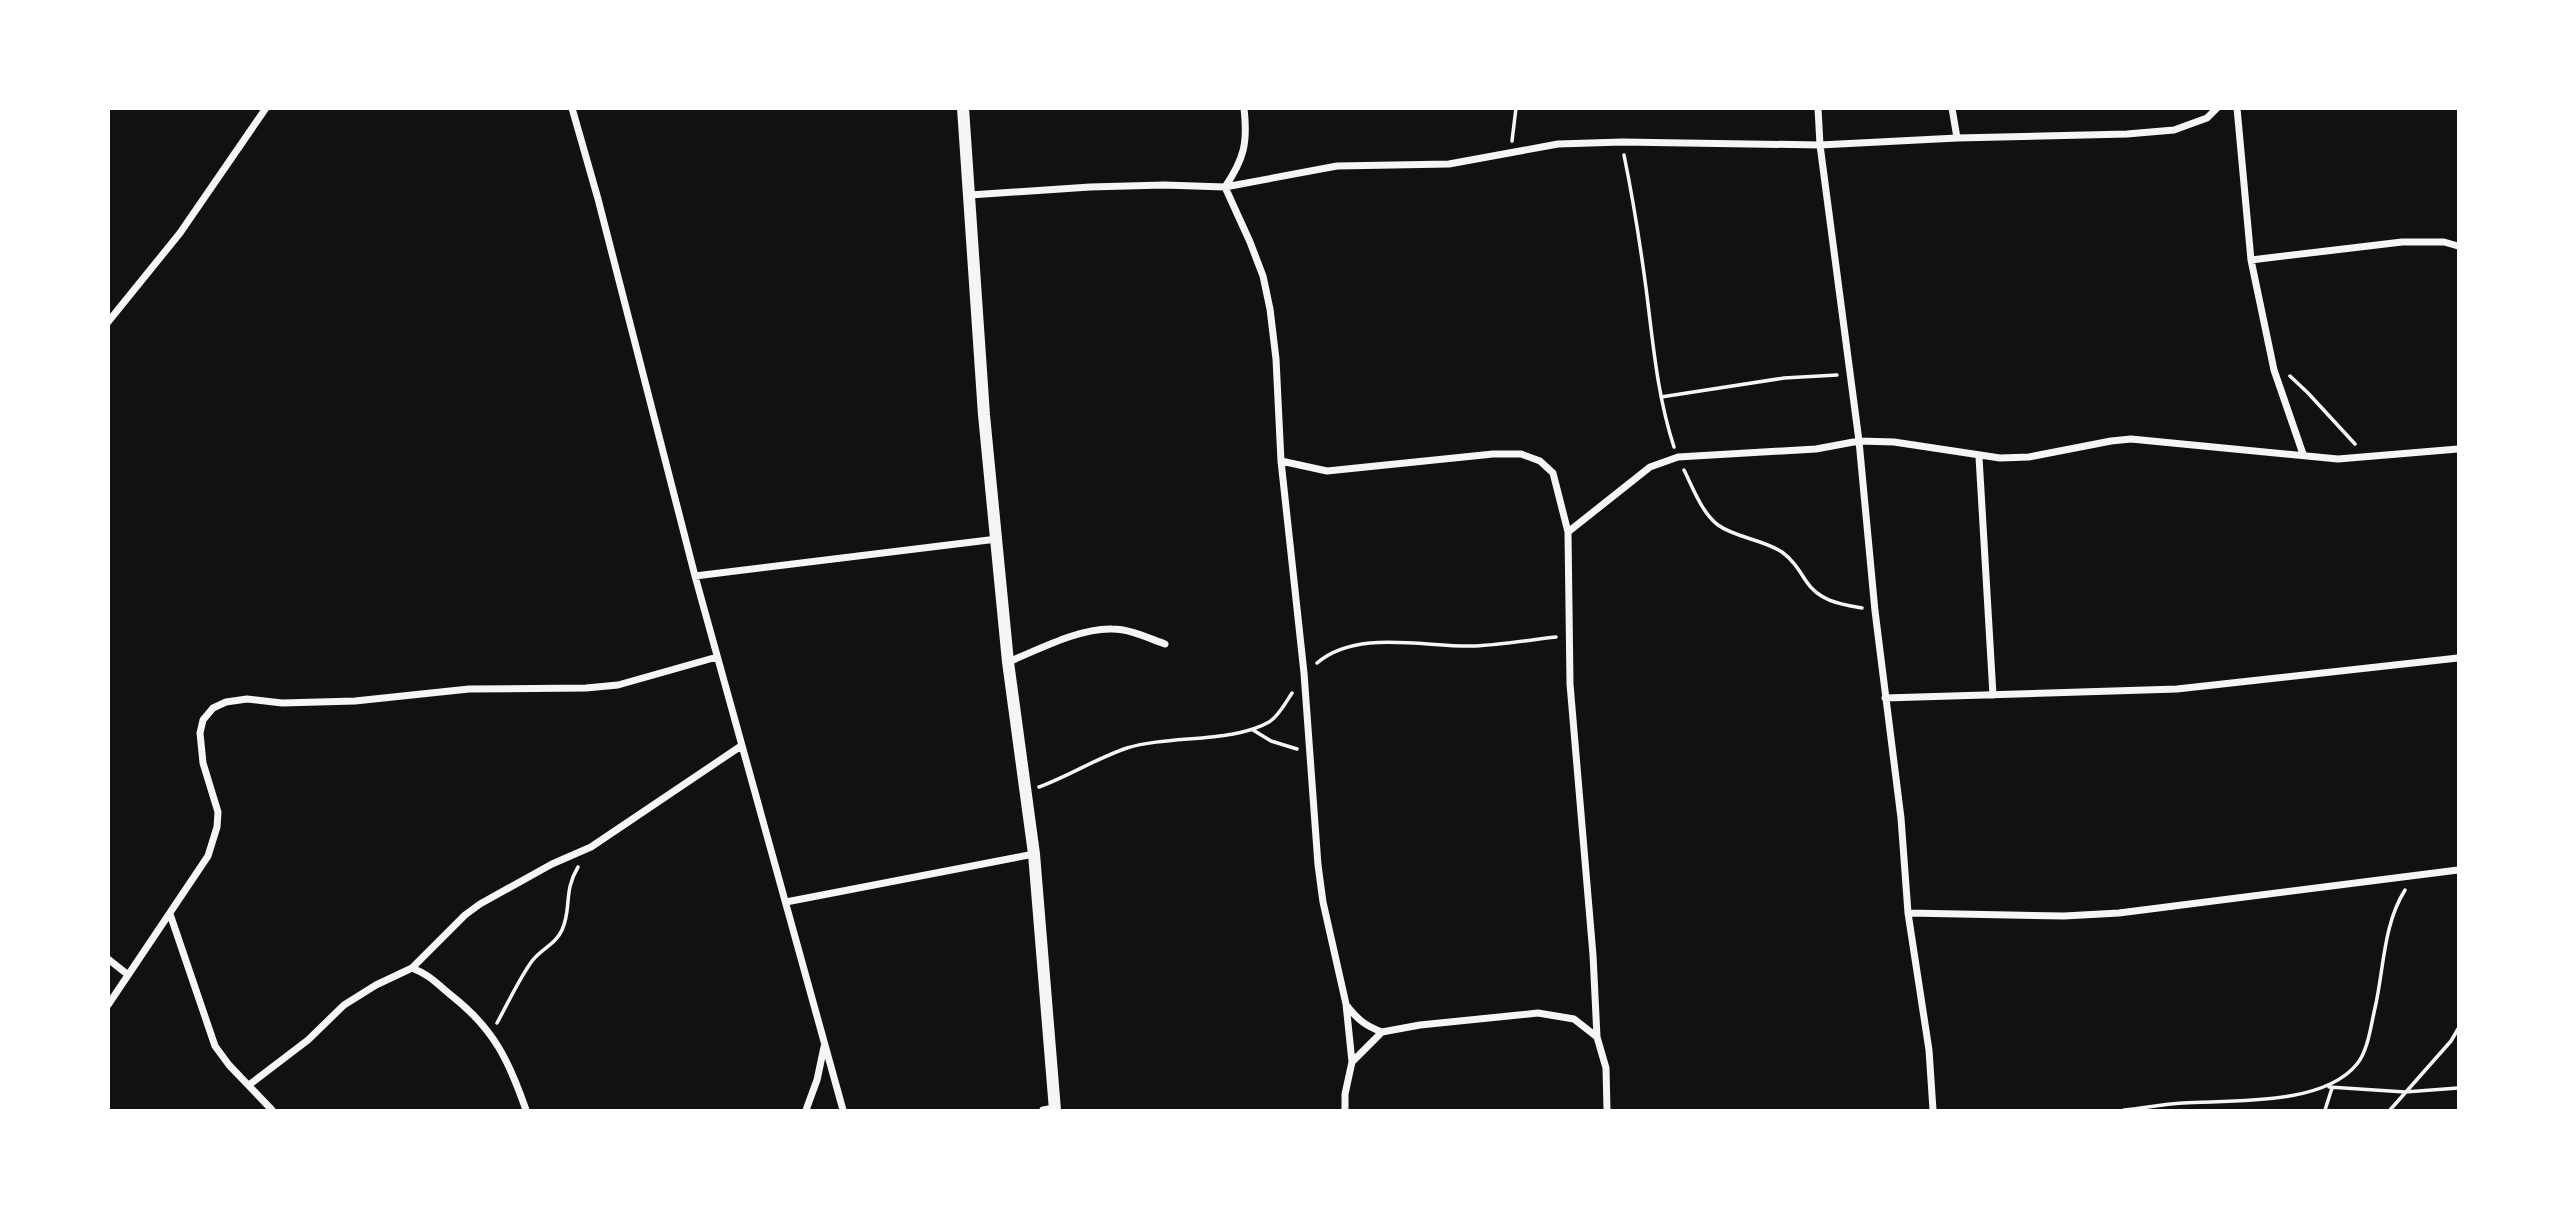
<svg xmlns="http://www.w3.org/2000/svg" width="2567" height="1219" font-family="Figtree,sans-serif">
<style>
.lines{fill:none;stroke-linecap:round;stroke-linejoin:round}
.path{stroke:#f5f5f5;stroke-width:3.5}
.minor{stroke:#f5f5f5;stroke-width:7}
.tertiary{stroke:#f5f5f5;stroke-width:12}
</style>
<rect width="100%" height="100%" fill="#111"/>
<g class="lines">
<path class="path" d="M1512,141L1516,108
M1624,155C1633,199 1640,243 1646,288C1653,342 1657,395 1674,447
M2290,376L2308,393L2355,444
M1661,397L1784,378L1837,375
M1684,470C1693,488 1702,513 1718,525C1736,538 1762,539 1782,552C1793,560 1799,570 1806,581C1819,601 1840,604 1862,608
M1317,663C1358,628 1427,648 1475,646C1502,645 1529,640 1556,637
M1253,730L1271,741L1297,749
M1039,787C1069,776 1097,758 1127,748C1169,735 1233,743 1269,722C1279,716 1286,702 1292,693
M497,1023C508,1003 519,979 532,961C541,949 556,944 562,930C572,908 563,892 578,867
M2329,1087L2405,1092L2458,1088
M2124,1110C2144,1108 2163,1104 2183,1103C2232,1100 2323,1106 2357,1064C2368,1051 2371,1025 2375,1008C2384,969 2383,925 2405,890
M2325,1110L2332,1088
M2390,1110L2451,1041L2458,1029"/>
<path class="minor" d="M572,108L598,199L695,576L843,1110
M1244,108C1248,143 1244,159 1225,187L1250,242L1263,276L1270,309L1276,359L1281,461L1304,673L1318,865L1323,902L1346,1004L1352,1062L1345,1094V1110
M1818,108L1820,145L1859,441L1875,611L1901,818L1908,913L1929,1050L1933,1110
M1952,108L1957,138
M2237,108L2251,260L2274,370L2303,454
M970,195L1090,187L1164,185L1225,187L1337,166L1449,164L1558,144L1622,142L1820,145L1957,138L2127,134L2174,130L2207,118L2217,108
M2251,260L2402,242H2444L2458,246
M108,322L180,233L266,108
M1979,457L1993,695
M1281,461L1327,471L1493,454H1521L1540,461L1553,473L1568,532L1570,684L1593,955L1597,1037
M1568,532L1650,467L1678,457L1816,449L1859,441L1894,442L2000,458L2029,457L2111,441L2131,439L2338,459L2458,449
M695,576L997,539
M1008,662C1038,650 1079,628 1112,629C1130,629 1148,638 1165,644
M1885,698L2177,689L2458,658
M786,902L1034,854
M1908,913L2064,916L2119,913L2458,870
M170,914L215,1046L229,1065L272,1110
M108,959L127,974
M412,968L465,915L480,904L552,864L591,847L741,746
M108,1005L208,856L217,827L218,812L203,763L200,733L203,720L213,708L226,702L247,699L282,703L355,701L469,689L586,688L618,685L717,657
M1347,1006C1358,1020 1366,1026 1382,1032
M1352,1062L1382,1032L1420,1025L1538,1013L1574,1019L1597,1037L1606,1068L1607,1110
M249,1085L308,1040L344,1005L376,985L412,968C430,975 437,984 452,996C494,1029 509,1061 526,1110
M806,1110L817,1080L824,1047
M1043,1110L1054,1108"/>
<path class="tertiary" d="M963,108L984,415L1008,662L1034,854L1055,1110"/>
</g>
<rect width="2567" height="1219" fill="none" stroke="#ffffff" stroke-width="220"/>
</svg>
